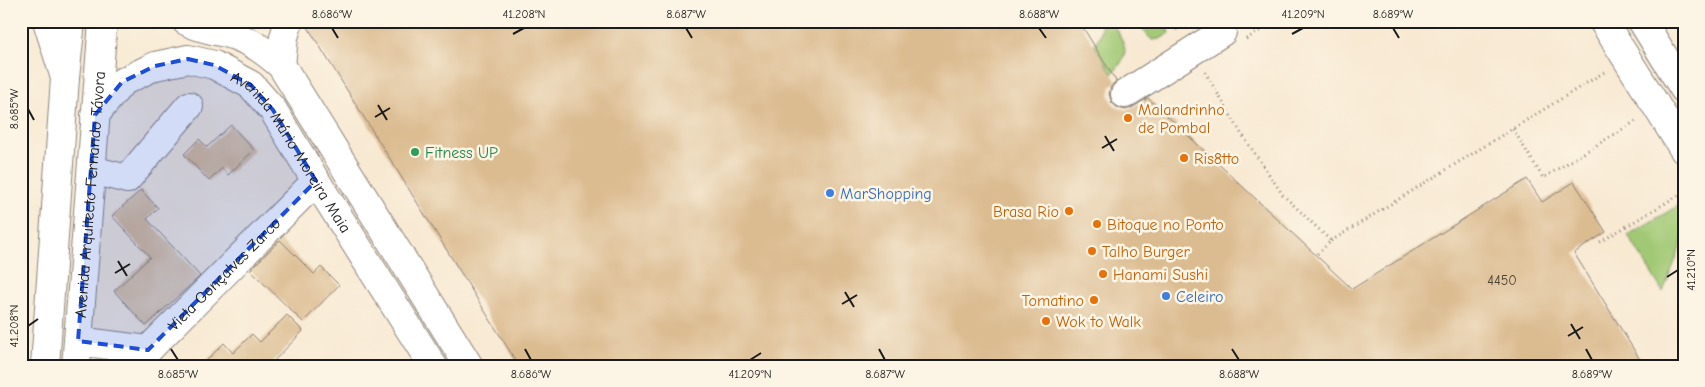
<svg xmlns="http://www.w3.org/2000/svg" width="1705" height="387" font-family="'Comic Neue',sans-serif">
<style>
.green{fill:#a1c974;stroke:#5e7248}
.building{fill:#dbbb90}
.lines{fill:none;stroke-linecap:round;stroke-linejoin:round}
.minor-casing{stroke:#8a8278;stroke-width:30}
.major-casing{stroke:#8a8278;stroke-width:30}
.path{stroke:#8a8278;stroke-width:3;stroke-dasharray:1 4;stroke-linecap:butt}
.minor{stroke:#fff;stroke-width:28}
.major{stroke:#fff;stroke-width:28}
.marked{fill:#1d4ed8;fill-opacity:0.2;stroke:#1d4ed8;stroke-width:4;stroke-dasharray:10 6;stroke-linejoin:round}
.ticks{fill:none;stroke:#1c1c1c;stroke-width:2}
.food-dot{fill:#e8710a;stroke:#fcf5e5;stroke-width:2}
.leisure-dot{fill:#2e9e5b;stroke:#fcf5e5;stroke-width:2}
.shop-dot{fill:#3f7fe0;stroke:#fcf5e5;stroke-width:2}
.labels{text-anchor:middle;stroke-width:5;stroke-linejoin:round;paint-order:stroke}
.number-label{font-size:14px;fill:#4c4439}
.food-label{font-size:16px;fill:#c56008;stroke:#fcf5e5;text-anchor:start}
.leisure-label{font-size:16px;fill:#27864d;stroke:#fcf5e5;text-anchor:start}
.street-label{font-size:16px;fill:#1c1c1c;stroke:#fcf5e5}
.shop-label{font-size:16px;fill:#366cbe;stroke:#fcf5e5;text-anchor:start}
.neatline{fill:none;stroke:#1c1c1c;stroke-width:2}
.ticks-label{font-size:12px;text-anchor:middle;fill:#1c1c1c}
</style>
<rect width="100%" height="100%" fill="#fcf5e5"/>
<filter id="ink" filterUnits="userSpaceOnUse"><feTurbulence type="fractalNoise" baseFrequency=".02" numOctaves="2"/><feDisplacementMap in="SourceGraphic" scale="10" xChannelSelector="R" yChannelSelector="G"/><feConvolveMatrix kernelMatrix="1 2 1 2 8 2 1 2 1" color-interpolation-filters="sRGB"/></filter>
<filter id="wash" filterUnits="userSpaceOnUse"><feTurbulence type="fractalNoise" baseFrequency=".0096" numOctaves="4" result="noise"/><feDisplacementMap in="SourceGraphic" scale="20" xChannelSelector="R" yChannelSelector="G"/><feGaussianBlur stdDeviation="1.12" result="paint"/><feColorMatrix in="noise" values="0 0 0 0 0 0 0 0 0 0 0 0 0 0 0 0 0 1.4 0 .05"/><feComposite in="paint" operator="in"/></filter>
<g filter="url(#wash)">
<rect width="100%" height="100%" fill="#f8e9d3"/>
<path class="green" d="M1102,21H1111C1125,44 1133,52 1112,74L1094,44L1100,36Z
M1138,21H1163L1170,33L1160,39L1152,40L1147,35Z
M1681,204C1694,226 1671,269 1663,292L1628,235Z"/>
<g id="blocks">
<path class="building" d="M304,21H1079L1116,81L1111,86L1109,94L1112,103L1118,108L1126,110L1133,107L1148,98L1352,289L1527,179L1542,202L1574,182L1606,232L1574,253L1644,366H519Z
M231,125L254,150L228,175L222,168L209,181L184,154L199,139L207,147Z
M141,190L158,208L147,219L200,276L146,326L114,291L150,257L112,216Z
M280,240L314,274L321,267L339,285L303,322L250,270Z
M287,315L303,331L269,366H201L224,343L233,353L252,334L260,342Z"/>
</g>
</g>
<g filter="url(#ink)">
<use href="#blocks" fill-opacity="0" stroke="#8a8278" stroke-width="1"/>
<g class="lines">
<defs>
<g id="minor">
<path d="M47,21L65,78"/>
<path d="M281,65L284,37L289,21"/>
<path d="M1125,94L1222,32"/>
<path d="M92,170L127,179L189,106"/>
<path d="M78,341L148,350"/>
<path id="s1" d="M132,366L316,181"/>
</g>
<g id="major">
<path d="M186,21C201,30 219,30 235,36C253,42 267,53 281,65L469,366"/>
<path d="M1603,21L1684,150"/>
<path d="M1642,21L1684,89"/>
<path id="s2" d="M95,115L122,82L155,66L188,59L214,65L251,85L273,110L316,181L433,366"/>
<path d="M45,366L65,78L71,21"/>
<path id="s3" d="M76,366L103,21"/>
</g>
</defs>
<use href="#minor" class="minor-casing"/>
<use href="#major" class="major-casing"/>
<path class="path" d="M1171,21L1178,31
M1246,39L1276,21
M1205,72L1241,133L1283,195L1331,241L1316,255
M1513,129L1543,178L1636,121
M1331,241L1606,71
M1600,242L1684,192"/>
<use href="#minor" class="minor"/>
<use href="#major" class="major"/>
</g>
</g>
<path class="marked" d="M188,59L214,65L251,85L273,110L316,181L148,350L78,341L95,115L122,82L155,66Z"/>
<path class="ticks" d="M332,28L338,38M686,28L692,38M1039,28L1046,38M1393,28L1399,38M513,34L524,28M1292,34L1303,28M378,105L387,120M28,109L34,120M375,117L390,108M1105,136L1114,151M1102,148L1117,139M118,261L127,276M115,273L130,264M1667,277L1678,270M845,292L854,307M842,304L857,295M1571,324L1580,339M28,326L38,319M1568,336L1583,327M171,349L178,360M525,349L531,360M879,349L885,360M1232,349L1239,360M1586,349L1592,360M750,360L761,353"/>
<g class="food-dot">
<circle cx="1128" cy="118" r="5"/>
<circle cx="1184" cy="158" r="5"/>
<circle cx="1069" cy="211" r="5"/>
<circle cx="1097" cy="224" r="5"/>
<circle cx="1092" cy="251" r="5"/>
<circle cx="1103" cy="274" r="5"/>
<circle cx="1094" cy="300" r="5"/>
<circle cx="1046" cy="321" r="5"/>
</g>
<circle class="leisure-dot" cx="415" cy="152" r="5"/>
<g class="shop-dot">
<circle cx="830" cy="193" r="5"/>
<circle cx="1166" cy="296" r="5"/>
</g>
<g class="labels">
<g class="number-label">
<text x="1502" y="285">4450</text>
</g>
<g class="food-label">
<text x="1138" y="115">Malandrinho<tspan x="1138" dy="18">de Pombal</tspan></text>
<text x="1194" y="164">Ris8tto</text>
<text x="1059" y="217" text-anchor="end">Brasa Rio</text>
<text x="1107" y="230">Bitoque no Ponto</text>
<text x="1102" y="257">Talho Burger</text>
<text x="1113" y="280">Hanami Sushi</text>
<text x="1084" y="306" text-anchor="end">Tomatino</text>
<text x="1056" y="327">Wok to Walk</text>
</g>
<g class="leisure-label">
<text x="425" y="158">Fitness UP</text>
</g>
<g class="street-label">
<text dy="6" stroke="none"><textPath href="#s2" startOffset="259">Avenida Mário Moreira Maia</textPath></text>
<text dy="6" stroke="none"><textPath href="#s3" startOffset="172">Avenida Arquitecto Fernando Távora</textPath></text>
<text dy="6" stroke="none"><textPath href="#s1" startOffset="130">Viela Gonçalves Zarco</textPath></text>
</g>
<g class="shop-label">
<text x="840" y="199">MarShopping</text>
<text x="1176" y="302">Celeiro</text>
</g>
</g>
<rect width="1705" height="387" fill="none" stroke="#fcf5e5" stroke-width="55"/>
<rect x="28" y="28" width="1650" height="332" class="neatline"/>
<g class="ticks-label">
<text x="332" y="18">8.686°W</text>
<text x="524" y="18">41.208°N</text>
<text x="686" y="18">8.687°W</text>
<text x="1039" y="18">8.688°W</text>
<text x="1303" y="18">41.209°N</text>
<text x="1393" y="18">8.689°W</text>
<text transform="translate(14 109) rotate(-90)" y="4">8.685°W</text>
<text transform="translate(1691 270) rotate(-90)" y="4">41.210°N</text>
<text transform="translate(14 326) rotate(-90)" y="4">41.208°N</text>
<text x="178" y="378">8.685°W</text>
<text x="531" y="378">8.686°W</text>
<text x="750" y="378">41.209°N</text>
<text x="885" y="378">8.687°W</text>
<text x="1239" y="378">8.688°W</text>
<text x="1592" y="378">8.689°W</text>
</g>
</svg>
